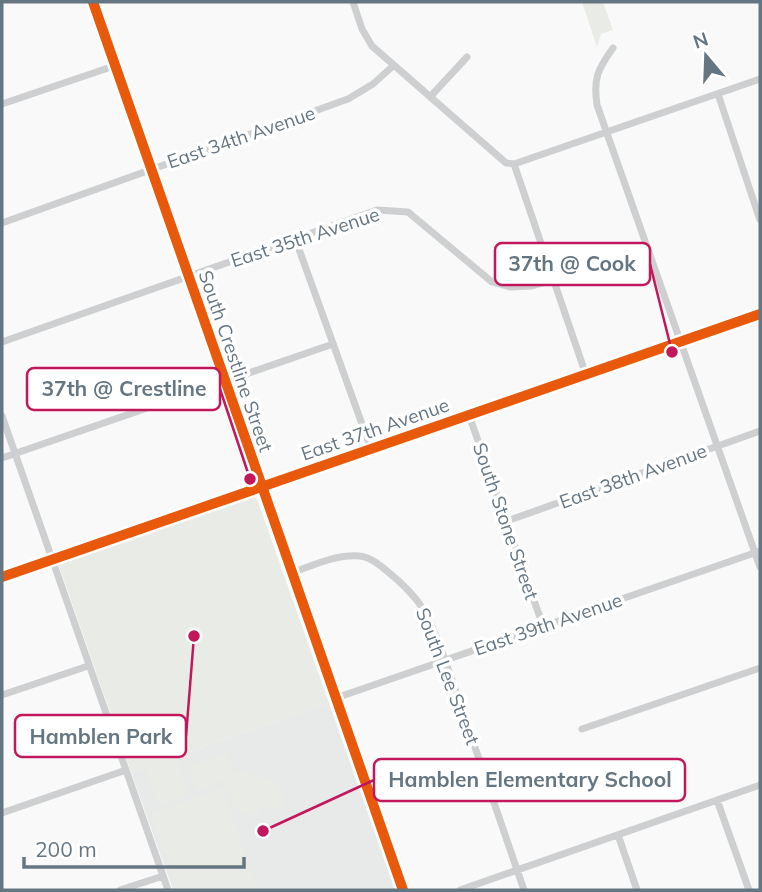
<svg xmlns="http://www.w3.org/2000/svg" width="762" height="892" font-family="Mulish,sans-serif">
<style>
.built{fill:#e8e9e9}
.green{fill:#e8ebe6}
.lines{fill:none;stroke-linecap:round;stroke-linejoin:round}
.minor{stroke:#cecfd0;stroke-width:7}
.cycleway-casing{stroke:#fff;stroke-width:15}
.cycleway{stroke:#e8590c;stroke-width:10}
.labels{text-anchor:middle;stroke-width:7;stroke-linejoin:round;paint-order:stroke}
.street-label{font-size:19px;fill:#657683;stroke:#fff}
.leader{fill:none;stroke:#c2185b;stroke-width:2.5}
.callout-dot{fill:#c2185b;stroke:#fff;stroke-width:2.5}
.callout{fill:#fff;stroke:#c2185b;stroke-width:2.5}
.callout-label{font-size:21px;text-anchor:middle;font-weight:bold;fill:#657683}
</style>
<rect width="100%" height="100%" fill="#f9f9f9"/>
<path class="built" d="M329,703L395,890H173L131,772Z"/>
<path class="green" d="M582,2H603L613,30L601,34L597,47Z
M250,495L257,499L329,703L131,772L58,563L61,560Z
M227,753L235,775L241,769L280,785L286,803L274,812L265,803L256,817L234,809L223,781L197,791L188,767Z
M177,757L190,795L158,806L144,769Z
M222,788L258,890H178L151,814Z"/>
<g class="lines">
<path class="minor" d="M93,2L403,890
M353,2L362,29L372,46L506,163L514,164L586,375
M613,48C598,69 593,78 597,105L760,567
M718,94L760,220
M430,97L467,57
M2,104L114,66
M514,164L760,79
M2,223L348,99L373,84L393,66
M295,238L371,449
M2,342L377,210L408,212L492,282L510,287L531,286L553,280
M469,415L543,626
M2,416L168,890
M2,458L333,344
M507,521L760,431
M291,573C312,566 336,554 359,556C369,556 380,565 387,571C423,600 430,617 445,660L524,890
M2,577L760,314
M2,695L88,666
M336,698L760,551
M582,729L760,668
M717,800L749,890
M2,813L126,770
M618,835L637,890
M120,890L163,876
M460,890L760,785"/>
<defs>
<path id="cycleway" d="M93,2L403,890
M2,577L760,314"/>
</defs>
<use href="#cycleway" class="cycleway-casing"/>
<use href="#cycleway" class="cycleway"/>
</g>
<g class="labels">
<g class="street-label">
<text transform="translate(241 137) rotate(-19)" y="7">East 34th Avenue</text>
<text transform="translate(305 237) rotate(-18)" y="7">East 35th Avenue</text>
<text transform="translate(236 361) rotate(71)" y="7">South Crestline Street</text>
<text transform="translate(375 429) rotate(-19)" y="7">East 37th Avenue</text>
<text transform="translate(633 476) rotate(-20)" y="7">East 38th Avenue</text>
<text transform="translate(506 521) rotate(71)" y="7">South Stone Street</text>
<text transform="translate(548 624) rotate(-19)" y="7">East 39th Avenue</text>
<text transform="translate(448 676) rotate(69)" y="7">South Lee Street</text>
</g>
</g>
<path class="leader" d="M672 352L650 264M250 479L220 389M194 636L186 736M263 831L374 780"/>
<g class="callout-dot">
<circle cx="672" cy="352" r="7"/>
<circle cx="250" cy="479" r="7"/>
<circle cx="194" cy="636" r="7"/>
<circle cx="263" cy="831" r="7"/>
</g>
<g class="callout">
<rect x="495" y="243" width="155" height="42" rx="7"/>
<rect x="27" y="368" width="193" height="42" rx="7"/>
<rect x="15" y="715" width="171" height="42" rx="7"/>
<rect x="374" y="759" width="311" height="42" rx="7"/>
</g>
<g class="callout-label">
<text x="572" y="271">37th @ Cook</text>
<text x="124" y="396">37th @ Crestline</text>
<text x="101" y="744">Hamblen Park</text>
<text x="530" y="787">Hamblen Elementary School</text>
</g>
<rect width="762" height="892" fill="none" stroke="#657683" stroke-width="7"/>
<g transform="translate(706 56) rotate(341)" stroke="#ffffff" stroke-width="5" paint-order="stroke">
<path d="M0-5L12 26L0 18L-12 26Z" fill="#657683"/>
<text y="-10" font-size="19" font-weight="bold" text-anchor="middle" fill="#657683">N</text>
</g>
<path d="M24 857v10h220v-10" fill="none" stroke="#657683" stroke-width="3.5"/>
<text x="35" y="857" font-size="21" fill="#657683" stroke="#ffffff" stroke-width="5" paint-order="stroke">200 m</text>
</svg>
